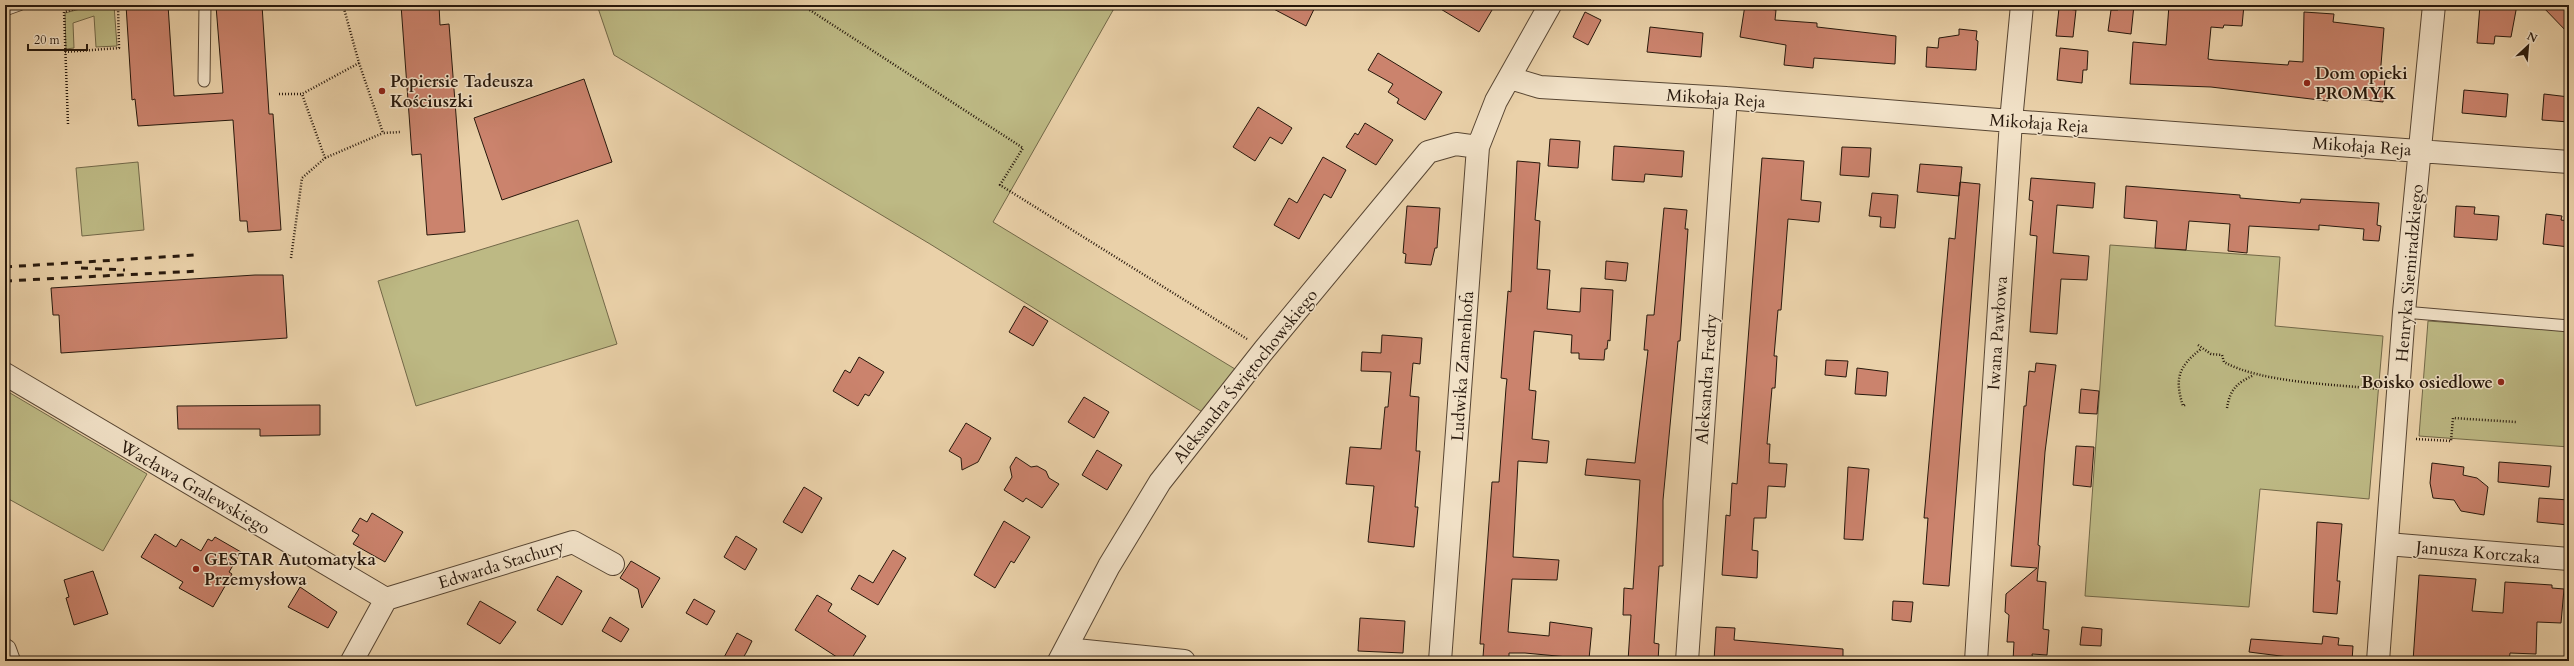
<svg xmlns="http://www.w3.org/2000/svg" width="2574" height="666" font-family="Cardo,serif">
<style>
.green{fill:#bdb984;stroke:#726848}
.building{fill:#cb836d;stroke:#27180c}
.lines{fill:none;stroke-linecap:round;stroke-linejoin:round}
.service-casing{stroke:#584633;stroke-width:13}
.minor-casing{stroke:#584633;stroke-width:24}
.path{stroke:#27180c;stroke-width:2.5;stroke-dasharray:1 2;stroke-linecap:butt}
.service{stroke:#f1e1c7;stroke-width:11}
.minor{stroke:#f1e1c7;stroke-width:22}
.rail{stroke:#27180c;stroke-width:3;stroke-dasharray:7 7;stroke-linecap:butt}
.poi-dot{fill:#8f2418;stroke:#f1e1c7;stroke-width:1.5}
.labels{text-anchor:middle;stroke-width:3;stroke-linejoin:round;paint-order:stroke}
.poi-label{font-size:17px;font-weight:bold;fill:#27180c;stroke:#f1e1c7;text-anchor:start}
.street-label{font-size:17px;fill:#27180c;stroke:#f1e1c7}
</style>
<rect width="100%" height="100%" fill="#ead1a9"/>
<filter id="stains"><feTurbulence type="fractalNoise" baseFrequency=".005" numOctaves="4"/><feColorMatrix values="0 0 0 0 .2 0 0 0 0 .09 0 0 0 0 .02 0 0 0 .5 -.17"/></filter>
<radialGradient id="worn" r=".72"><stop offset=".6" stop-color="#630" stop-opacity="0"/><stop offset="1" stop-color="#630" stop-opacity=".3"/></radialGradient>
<path class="green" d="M95,5H114L117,46L96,47L94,16L73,23L74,48L66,49L65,13Z
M597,5H827L833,9L835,5H1116L993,222L1235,369L1204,413L930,244L614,55Z
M138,162L144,230L82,236L76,168Z
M578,220L617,344L416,406L378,281Z
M2110,245L2280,257L2275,326L2383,336L2369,499L2260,489L2249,607L2085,596Z
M2428,321L2569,331V447L2419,436Z
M5,390L147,474L103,551L5,497Z"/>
<path class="building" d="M126,5H168L174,96L223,93L216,6L262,5L269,114H273L281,230L248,232L247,221H240L233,120L138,126L135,99L132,100Z
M401,5H439L440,25L449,24L465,232L427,235L421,154L412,155Z
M1266,5H1316L1306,26Z
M1434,5H1495L1479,32Z
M1745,5L1776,10L1775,20L1817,23V27L1896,36L1895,64L1814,58L1813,68L1784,65L1786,45L1740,37Z
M2119,5H2134L2131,34L2108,31L2111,10H2118Z
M2169,5H2244L2242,26L2224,25L2223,28L2211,27L2208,59L2214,60L2288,65L2289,61L2303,62L2304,12L2334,14L2333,22L2384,28L2380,77L2385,78L2383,102L2329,96L2328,101L2211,87L2130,84L2133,42L2166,45Z
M2480,5H2517L2511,37L2495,36L2494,44L2477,43Z
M2541,5H2569V34Z
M2059,8L2076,10L2073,37L2056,36Z
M1585,12L1601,20L1588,45L1573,37Z
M1650,27L1703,33L1701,57L1647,52Z
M1959,29L1977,31L1976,40L1978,41L1976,70L1926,67L1927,47L1938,48L1939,38L1959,35Z
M2060,48L2088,51L2087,70H2083L2082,83L2057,80Z
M1378,53L1442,92L1425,120L1397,103L1399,99L1388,92L1393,84L1368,70Z
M584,79L612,162L502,200L474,118Z
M2464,90L2508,94L2506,117L2462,113Z
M2544,94L2569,97V122L2542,120Z
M1258,107L1292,128L1282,144L1270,137L1255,161L1233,147Z
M1365,123L1393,140L1376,165L1346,147L1355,133L1358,135Z
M1550,139L1580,141L1578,168L1548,166Z
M1614,146L1684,151L1682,177L1645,174L1644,182L1612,180Z
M1842,147L1871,148L1869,177L1840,175Z
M1323,157L1346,170L1331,198L1324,194L1299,239L1274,225L1289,198L1297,203Z
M1762,158L1804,161L1801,200L1821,202L1819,222L1788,219L1781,310H1778L1774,356H1777L1775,388H1772L1767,444H1770L1769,463L1787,464L1785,487L1768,486L1766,518H1754L1752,550L1758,551L1757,578L1722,575L1726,515L1730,516L1732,483L1737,484Z
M1517,161L1540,163L1535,220L1540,221L1537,269L1550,270L1547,309L1580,312L1581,288L1613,290L1610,341L1608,340L1607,349H1605L1604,360L1579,359V353H1571L1572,335L1534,331L1529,390L1536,391L1532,439L1549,441L1547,463L1518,461L1513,557L1559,560L1557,580L1512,579L1508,632L1549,636L1550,622L1592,628L1589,659L1525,653H1509V659L1483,657L1484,644H1480L1492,482H1499L1506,388L1507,379L1501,378L1508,291L1511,292Z
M1920,164L1962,167L1959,196L1917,192Z
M2031,178L2095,183L2093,208L2057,205L2053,253L2089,256L2087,280L2061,279L2057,334L2030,332L2037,236L2030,235L2033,201L2029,200Z
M1960,182L1980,184L1949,586L1923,584L1928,518H1924L1949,238L1955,239Z
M2126,186L2240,195V198L2300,203L2301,199L2379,203L2377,225L2381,226L2379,241L2363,240L2364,229L2319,225V230L2249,226L2247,253L2228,251L2230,224L2189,221L2186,250L2155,248L2157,221L2124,218Z
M1872,193L1898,195L1895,228L1880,227L1881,217L1869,216Z
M1407,206L1440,208L1437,248H1435L1431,265L1405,263L1406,254L1403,253Z
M2456,206L2475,207L2474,214L2499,216L2497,240L2454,237Z
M1664,208L1687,210L1685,229H1688L1680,341H1678L1663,500V566H1659L1654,643L1659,644L1658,661H1628L1631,615H1623L1624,588L1633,589L1640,480L1585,475L1587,459L1635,463L1648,350H1644L1647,315H1654Z
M2546,214L2562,216L2561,220L2569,221V247L2543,244Z
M1606,261L1628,263L1626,281L1605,279Z
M255,275H283L287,338L61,353L59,315H53L51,288Z
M1024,306L1048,321L1033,346L1009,332Z
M1382,335L1422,338L1420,364L1413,363L1410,396L1419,397L1416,451H1420L1415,507H1418L1414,547L1368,542L1374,486L1346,484L1350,447L1381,449L1385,407H1388L1391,372L1361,371L1362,352L1381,353Z
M859,357L884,372L869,396L865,394L858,406L833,391L845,370L850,373Z
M1826,360L1848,361L1846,377L1825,375Z
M2036,363L2056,365L2045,452L2038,545L2040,546L2037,581L2046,582L2043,629L2049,630L2047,655L2032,654L2033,661H2013L2014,642H2007L2009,615L2005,612L2006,594L2037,568L2011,566L2024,406H2026L2029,371L2035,372Z
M1857,368L1888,372L1886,396L1855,394Z
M2081,389L2099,391L2097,414L2079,413Z
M1084,397L1109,412L1094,438L1068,422Z
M320,405V435L260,436V429H178L177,406Z
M966,423L991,438L978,462L962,470L961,458L949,451Z
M2076,446L2094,447L2091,487L2073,485Z
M1097,450L1122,465L1107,490L1082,475Z
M1016,457L1031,467L1037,466L1046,471L1049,478L1059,484L1042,508L1026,498L1023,502L1004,490L1012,477L1010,467Z
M2499,462L2551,466L2549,487L2498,482Z
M2432,463L2464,467L2463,475L2477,478L2488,487L2484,515L2461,511L2454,500L2433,498L2430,483Z
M1848,467L1869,469L1863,540L1844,539Z
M804,487L822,498L802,533L783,522Z
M2539,498L2569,500V525L2537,522Z
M372,513L403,532L385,562L353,544L359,535L352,531L360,518L367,522Z
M1004,521L1030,537L1014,563L1011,561L995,588L974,575Z
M2317,522L2342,524L2337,581H2340L2337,614L2313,612Z
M155,534L176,547L181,539L201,551L208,539L212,541L215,537L241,552L229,572L232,574L213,607L179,588L183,582L141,557Z
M736,536L757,549L745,570L724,557Z
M893,550L906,558L878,605L851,589L859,575L873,583Z
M631,561L660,578L642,608L638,589L620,578Z
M93,571L108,614L74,625L66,598L69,597L64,580Z
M2419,575L2476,579L2472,611L2503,613L2505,582L2552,585V588L2564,589L2561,623L2537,622L2536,654L2510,653L2509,661H2413Z
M557,576L582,591L562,625L537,610Z
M300,587L337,612L328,628L288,607Z
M817,595L832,604L828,611L866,636L850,661H843L795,630Z
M694,599L715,611L707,625L686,613Z
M480,601L516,622L500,644L467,624Z
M1893,601L1913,602L1911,622L1892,620Z
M610,617L629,629L621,642L602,631Z
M1360,618L1405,621L1403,653L1358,651Z
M1716,627L1735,628L1734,640L1843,649V661H1714Z
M2082,627L2102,629L2101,646L2080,645Z
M737,633L752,641L746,653L741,661H722Z
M2323,636L2339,638L2338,645L2353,646L2352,661H2320L2249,652L2251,639L2322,644Z"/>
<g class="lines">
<defs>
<path id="service" d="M5,10L19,5
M204,81L205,5
M2404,312L2569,326"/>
<path id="minor" d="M1510,78L1540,87L1726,98L2011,121L2569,162
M5,374L386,599
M2387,544L2569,559
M386,599L573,542L613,564
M1066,649L1184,661
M5,650L9,661
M352,661L386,599
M1059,661L1109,566L1160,482L1264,350L1428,152L1456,144L1478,147
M1440,661L1478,147L1496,101L1550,5
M1687,661L1726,98
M1976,661L2011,121L2022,5
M2378,661L2404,312L2434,5"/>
</defs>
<use href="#service" class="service-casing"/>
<use href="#minor" class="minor-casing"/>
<path class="path" d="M343,5L359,63L383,133L401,132
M802,5L1023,148L1000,185L1247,339
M65,52L119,48L118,5
M279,94H302L359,63
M68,124L64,12L88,5
M325,158L383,133
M291,258L302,178L325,158L302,94
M2198,345L2211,354L2222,355L2224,362C2262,383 2333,384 2378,389
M2185,405L2183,406C2174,378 2179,366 2201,349
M2227,408C2230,389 2237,383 2254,375
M2416,439L2451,441L2453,418L2516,422"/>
<use href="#service" class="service"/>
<use href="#minor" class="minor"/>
<path class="rail" d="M5,267L195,255
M81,268L125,270
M5,281L199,271"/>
</g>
<g class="poi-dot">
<circle cx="2307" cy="83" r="4"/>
<circle cx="382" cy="91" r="4"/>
<circle cx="2501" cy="382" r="4"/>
<circle cx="196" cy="569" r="4"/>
</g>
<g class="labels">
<g class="poi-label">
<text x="2315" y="79">Dom opieki<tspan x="2315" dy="20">PROMYK</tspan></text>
<text x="390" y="87">Popiersie Tadeusza<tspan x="390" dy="20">Kościuszki</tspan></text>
<text x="2493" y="388" text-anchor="end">Boisko osiedlowe</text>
<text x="204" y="565">GESTAR Automatyka<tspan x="204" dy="20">Przemysłowa</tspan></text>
</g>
<g class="street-label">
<text transform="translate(1716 98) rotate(4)" y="6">Mikołaja Reja</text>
<text transform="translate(2039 123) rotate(4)" y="6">Mikołaja Reja</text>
<text transform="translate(2362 146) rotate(4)" y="6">Mikołaja Reja</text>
<text transform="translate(2409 273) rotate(-85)" y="6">Henryka Siemiradzkiego</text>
<text transform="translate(1997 333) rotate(-86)" y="6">Iwana Pawłowa</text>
<text transform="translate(1462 366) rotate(-86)" y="6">Ludwika Zamenhofa</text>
<text transform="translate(1245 376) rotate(-51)" y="6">Aleksandra Świętochowskiego</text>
<text transform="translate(1706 379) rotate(-86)" y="6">Aleksandra Fredry</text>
<text transform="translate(195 487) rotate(30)" y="6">Wacława Gralewskiego</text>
<text transform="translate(2478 552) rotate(5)" y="6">Janusza Korczaka</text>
<text transform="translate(501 564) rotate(-17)" y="6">Edwarda Stachury</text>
</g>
</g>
<rect width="2574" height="666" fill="none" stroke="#ead1a9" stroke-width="20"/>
<rect x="6" y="6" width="2562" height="654" fill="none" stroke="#27180c" stroke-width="2"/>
<rect x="10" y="10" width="2554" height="646" fill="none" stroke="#27180c"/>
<g transform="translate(2528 46) rotate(26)" stroke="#f1e1c7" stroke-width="3" paint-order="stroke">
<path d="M0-3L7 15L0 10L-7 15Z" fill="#27180c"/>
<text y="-6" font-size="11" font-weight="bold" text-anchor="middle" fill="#27180c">N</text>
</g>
<path d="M28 44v6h59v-6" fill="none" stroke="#27180c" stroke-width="2"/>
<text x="34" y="44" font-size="12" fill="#27180c" stroke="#f1e1c7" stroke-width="3" paint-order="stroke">20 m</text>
<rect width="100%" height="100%" filter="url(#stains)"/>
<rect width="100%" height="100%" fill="url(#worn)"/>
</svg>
